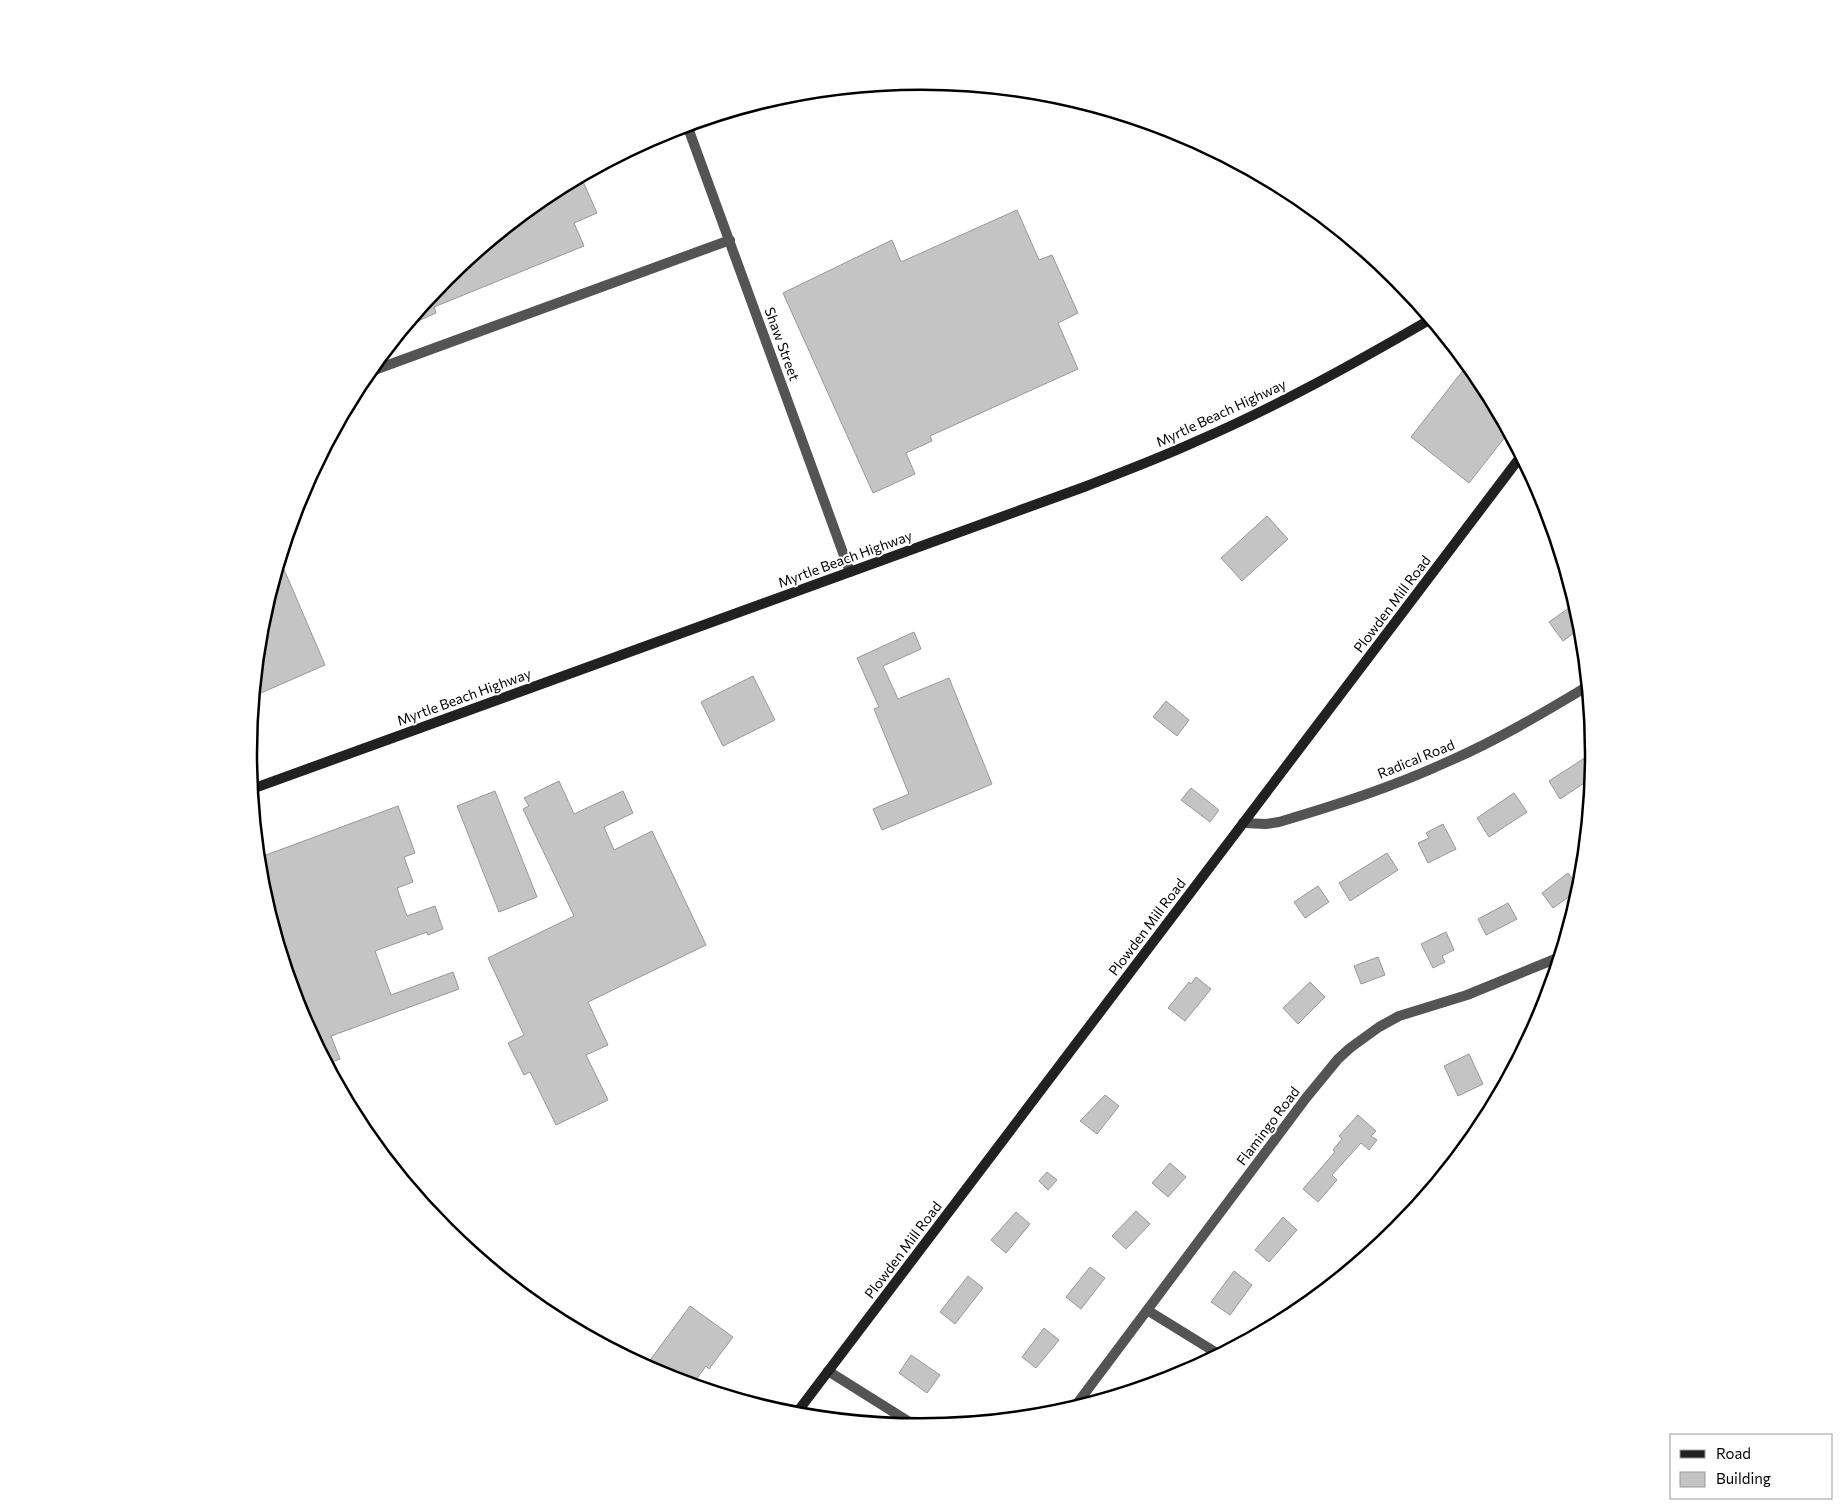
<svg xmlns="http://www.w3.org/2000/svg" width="1843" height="1509" font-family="Commissioner,sans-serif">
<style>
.building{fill:#c4c4c4;stroke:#989898}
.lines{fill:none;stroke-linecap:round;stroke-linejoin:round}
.street{stroke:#545454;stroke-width:10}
.secondary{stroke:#212121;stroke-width:10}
.labels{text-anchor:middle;stroke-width:4;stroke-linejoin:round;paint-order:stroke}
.street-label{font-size:14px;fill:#000;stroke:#fff}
.rim{fill:none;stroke:#000;stroke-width:2.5}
</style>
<rect width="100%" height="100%" fill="#fff"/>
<path class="building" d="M581,177L597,213L574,223L584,246L434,307L436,313L407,326L446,278L548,195Z
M1017,210L1039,260L1052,255L1078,313L1058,323L1078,369L930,436L932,441L906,453L915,474L873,493L783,293L892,240L901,262Z
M1468,364L1481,381L1509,432L1469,483L1411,437Z
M1267,516L1288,539L1242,581L1221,558Z
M280,560L325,665L254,696L261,623Z
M1576,603L1582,627L1563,641L1549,622Z
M914,632L921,649L883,666L898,699L949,678L992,784L882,830L873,809L909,794L874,709L879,707L857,658Z
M753,676L775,720L723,746L701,702Z
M1166,701L1189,720L1177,736L1153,717Z
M1594,752L1592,778L1560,799L1549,781Z
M559,781L574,814L623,791L633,813L604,827L614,850L652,831L706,945L588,1002L608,1045L586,1055L608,1100L556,1125L530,1072L524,1075L508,1043L524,1035L488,958L574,916L523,809L529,806L524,798Z
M1191,788L1219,810L1210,822L1181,800Z
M495,791L537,897L499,912L457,806Z
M1514,793L1527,812L1489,837L1477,818Z
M398,806L415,853L404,857L413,882L397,888L407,916L435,906L443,929L428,935L427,932L375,951L391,995L453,972L459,989L331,1036L340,1059L327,1064L307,1027L288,973L261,886L258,858Z
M1443,824L1456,849L1428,863L1418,843L1429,838L1426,833Z
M1387,853L1398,870L1350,901L1339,883Z
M1568,873L1580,889L1553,908L1542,893Z
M1318,886L1329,902L1305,918L1294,902Z
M1508,903L1517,919L1486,935L1478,919Z
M1446,932L1454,950L1442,956L1445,962L1433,968L1421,944Z
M1378,957L1385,975L1361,984L1354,966Z
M1196,977L1211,989L1185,1021L1168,1008L1189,982L1191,984Z
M1310,982L1325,997L1298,1024L1283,1008Z
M1469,1054L1483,1084L1458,1096L1444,1066Z
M1105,1095L1119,1106L1097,1134L1080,1121Z
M1358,1115L1376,1131L1371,1136L1377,1140L1369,1150L1361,1143L1332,1175L1337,1180L1318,1202L1303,1189L1335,1152L1333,1150L1342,1139L1339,1136Z
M1170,1163L1186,1177L1168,1197L1152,1183Z
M1047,1172L1057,1180L1048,1190L1039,1181Z
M1136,1211L1150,1224L1126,1249L1112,1236Z
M1016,1212L1030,1224L1006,1253L991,1240Z
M1283,1217L1297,1230L1269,1262L1255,1250Z
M1090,1267L1105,1278L1081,1309L1066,1297Z
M1234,1271L1252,1285L1230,1315L1211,1302Z
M968,1276L983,1288L955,1324L940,1312Z
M690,1306L733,1337L709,1369L706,1366L692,1385L664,1376L645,1367Z
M1044,1328L1059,1340L1036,1368L1022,1357Z
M911,1355L940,1375L927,1393L899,1373Z"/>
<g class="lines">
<path class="street" d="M687,125L850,572
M369,372L730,240
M1243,823L1266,824L1279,822C1336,805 1393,787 1447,762C1496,741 1543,713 1588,686
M1147,1310L1220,1355
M828,1371L919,1428
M1073,1409L1306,1098L1338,1059L1350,1048L1379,1027L1399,1016L1467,995L1560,957"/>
<path class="secondary" d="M252,789L1084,487C1122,472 1160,458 1197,441C1278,406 1355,363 1431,319
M795,1415L1521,456"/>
</g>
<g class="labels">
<g class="street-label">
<text transform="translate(782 344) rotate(70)" y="5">Shaw Street</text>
<text transform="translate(1221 413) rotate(-25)" y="5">Myrtle Beach Highway</text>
<text transform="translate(845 559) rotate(-20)" y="5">Myrtle Beach Highway</text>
<text transform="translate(1392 604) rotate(-53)" y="5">Plowden Mill Road</text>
<text transform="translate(464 697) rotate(-20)" y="5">Myrtle Beach Highway</text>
<text transform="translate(1416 759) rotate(-22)" y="5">Radical Road</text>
<text transform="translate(1147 927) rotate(-53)" y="5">Plowden Mill Road</text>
<text transform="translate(1268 1126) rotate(-53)" y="5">Flamingo Road</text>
<text transform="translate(903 1250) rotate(-53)" y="5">Plowden Mill Road</text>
</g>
</g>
<path d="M0 0H1843V1509H0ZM257 754a664 664 0 1 1 1328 0a664 664 0 1 1-1328 0Z" fill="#fff" fill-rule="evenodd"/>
<path class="rim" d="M257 754a664 664 0 1 1 1328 0a664 664 0 1 1-1328 0Z"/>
<rect x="1670" y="1434" width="162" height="65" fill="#ffffff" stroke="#999999"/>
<rect x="1680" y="1450" width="25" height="8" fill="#212121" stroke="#999999"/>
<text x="1716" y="1459" font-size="15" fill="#000000">Road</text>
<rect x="1680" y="1472" width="25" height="15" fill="#c4c4c4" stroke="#999999"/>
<text x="1716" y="1484" font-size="15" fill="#000000">Building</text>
</svg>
